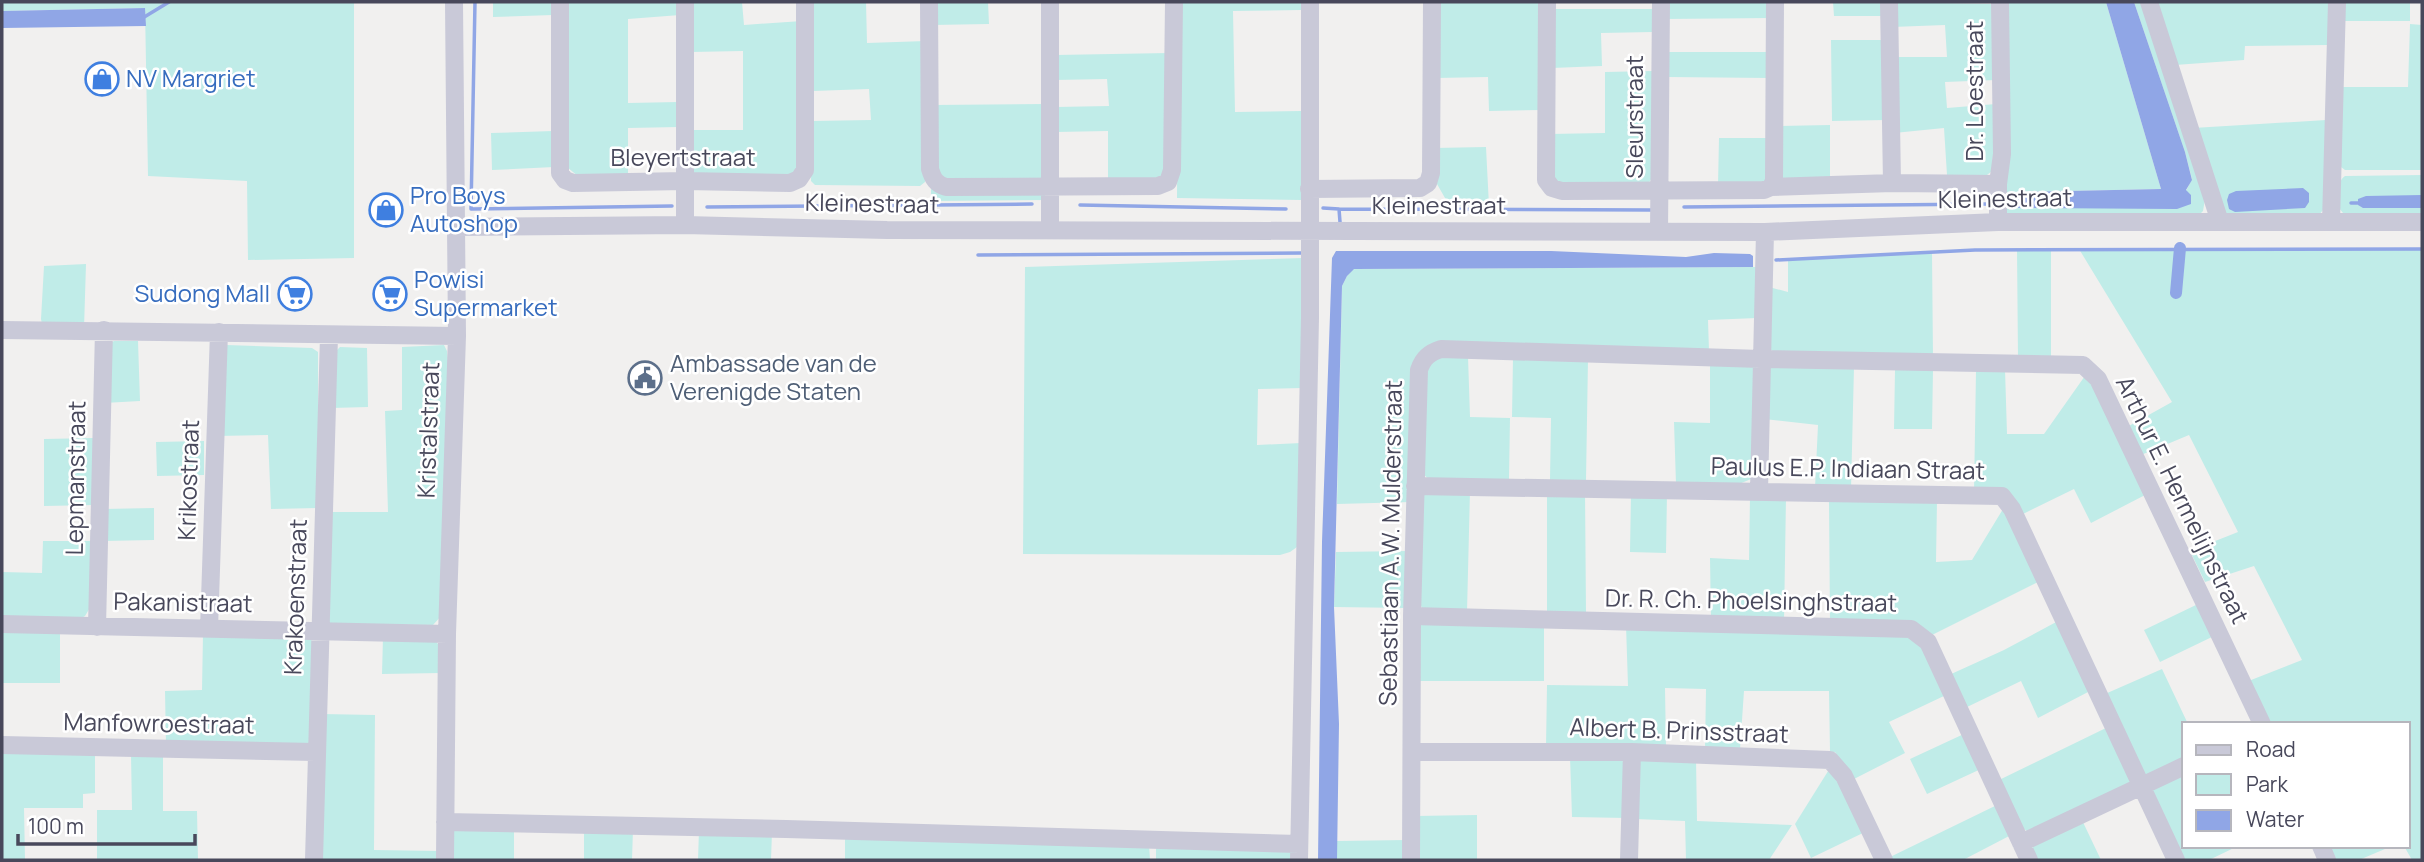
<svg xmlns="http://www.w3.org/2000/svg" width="2424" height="862" font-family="Manrope,sans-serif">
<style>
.green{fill:#c0ece8}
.water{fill:#90a6e6}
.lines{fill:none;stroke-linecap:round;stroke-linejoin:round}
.stream{stroke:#90a6e6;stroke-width:3.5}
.canal{stroke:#90a6e6;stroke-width:12}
.minor{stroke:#c9c9d8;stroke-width:18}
.labels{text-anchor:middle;stroke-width:5;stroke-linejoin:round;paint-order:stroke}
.shop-label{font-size:24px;fill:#366cbe;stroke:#fff;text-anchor:start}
.street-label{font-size:24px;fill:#48485b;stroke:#fff}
.service-label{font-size:24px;fill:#4e5e75;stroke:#fff;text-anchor:start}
</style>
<rect width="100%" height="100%" fill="#f1f0ef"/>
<path class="green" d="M2,2H354V258L248,260L247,181L148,176L145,8L2,11Z
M493,2H553V15L493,17Z
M567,2H680V15L628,19V103L678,102L679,127L628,128V177H579L567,167Z
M690,2H742L744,25L802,21L804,166L788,177L700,176L692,172L690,130H743V51L691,52Z
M812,2H866L867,43L926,41L925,182L920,186L815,185L811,181L812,121L871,120L869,89L813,91Z
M932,2H988L989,24L932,25Z
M1178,2H1301V10L1233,11L1235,112L1301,111V200L1177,198Z
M1436,2H1543L1542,110L1489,111L1488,77L1436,78Z
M1665,2H1771V18L1665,19Z
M1833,2H1884V16H1834Z
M1892,2L1997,4L1996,80L1945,82L1947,108L1996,104L1992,171L1987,175H1947L1944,128L1894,133L1893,57H1947L1945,25L1892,27Z
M2004,2H2106L2161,189L2016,192L2186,191L2192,179L2185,152L2134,2H2143L2205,199L2203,211L2198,216H2009L2005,211Z
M2154,2H2328V45L2245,46L2244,60L2175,65Z
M2341,2H2410V21H2341Z
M1551,9H1653V32L1601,33L1602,66L1552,68Z
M2410,24L2422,25V170H2345L2341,167L2339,87H2408Z
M1831,40H1885L1886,120L1832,121Z
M1667,52H1770V78L1667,77Z
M1169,53L1166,177L1108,182V131L1056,132V107L1109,106L1107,79L1055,80V55Z
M1652,71V178L1648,184L1561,186L1552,179L1549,134L1605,133V72Z
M1045,104V200L931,201V105Z
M2326,120L2323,210L2318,216L2222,213L2193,128Z
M1830,125V187H1779V126Z
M553,131L554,167L492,170L491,133Z
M1719,138H1771V173L1764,184L1718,185Z
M1486,147L1489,206L1449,205L1433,177L1434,148Z
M2422,175V220L2343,213L2339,208C2339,198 2336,182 2345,176Z
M2017,249H2051V359H2018Z
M2079,249H2422V860H2412L2404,846H2408V724H2266L2246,682L2302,660L2254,566L2205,582L2190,551L2238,532L2189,435L2141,455L2127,427L2172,402Z
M1932,252L1933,358L1778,354L1771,350L1766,344L1769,287L1788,292V259Z
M1303,258L1302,388L1258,389L1257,445L1301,443L1297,547L1290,552L1280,555L1023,554L1025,267Z
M86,264L84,328L42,324L41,319L44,266Z
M1757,267V318L1708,320L1709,351L1428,347L1411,502L1337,504L1342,286L1347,276L1353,269Z
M114,341H138L140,401L104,403L109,344Z
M226,345L312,348L318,352V508L271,509L268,435L216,436Z
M444,345L447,351L448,360L442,615L433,625L330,624L325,618L328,512H388L385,411L402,410V347Z
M340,347L367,348L368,407L331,408L335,352Z
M1468,356L1470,417L1510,418L1509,479L1430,480L1424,475L1422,374L1434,358Z
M1513,357L1588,359L1586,480H1550L1551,418L1512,417Z
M1710,362L1756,366L1751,479L1739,484H1676L1674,422L1710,423Z
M1769,365L1854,367L1851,489L1815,488L1818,425L1764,419Z
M2005,369L2007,434H2044L2087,373L2147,494L2091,523L2074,489L2021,515L1974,491L1976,371Z
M1895,370H1933L1932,429H1894Z
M93,438L94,505L44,506V439Z
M204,441V475L157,476L156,442Z
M1547,490H1585L1586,612L1547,613Z
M1470,491L1467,612L1423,609L1419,603L1424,494Z
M1631,493H1667L1666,553L1630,552Z
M1750,497H1786L1784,621L1711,619L1710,558L1749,560Z
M1829,500L1937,501L1936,562L1972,560L2003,509L2038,582L1930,636L1830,623Z
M154,508V540L103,541V509Z
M43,541H92L91,606L85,616L80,619L2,618V572L42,573Z
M1407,551V608L1334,607L1336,552Z
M2198,604L2214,636L2160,662L2144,630Z
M2058,621L2090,691L2038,718L2021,681L1965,708L1949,675L2004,650Z
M1418,623L1544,624V681H1418Z
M1626,625L1902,633L1920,641L1946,695L1889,722L1905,753L1854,779L1835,752H1830L1829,691H1744L1740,749H1705L1706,689L1665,688L1666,748L1546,747L1547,685L1628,686Z
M2,629L60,630V683H2Z
M203,634L311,639L313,644L311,741L307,747L166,745L165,691L202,690Z
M383,637L436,641L441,649L440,673L382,674Z
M2162,669L2188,724H2184V761L2148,776L2142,772L2105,694Z
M322,714L375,715L374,850L440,851V860H319Z
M2108,727L2133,778L2131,785L2027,831L2016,824L1997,781Z
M1966,733L1983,768L1927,794L1910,759Z
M2,751L95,752V793L83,794V808H24L25,860H2Z
M131,755L163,756V811H197L198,860H97V810H132Z
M1570,756L1620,758L1625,764L1627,818L1572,817Z
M1640,758H1696L1697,821L1792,825L1769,860H1686L1685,821L1635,819Z
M1830,768L1865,832L1811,858L1795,824Z
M2184,771V846H2238L2209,860H2181L2152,789Z
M1999,804L2013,834L1963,860H1889L1888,858Z
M1477,815V860H1414L1415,816Z
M2081,818L2101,860H2034L2032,843Z
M584,828L633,829L632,860H584Z
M514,829V860H449L453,830Z
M699,830L772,832L771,860H698Z
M845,835L1149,844L1150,860H845Z
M1406,840V860H1337V841Z
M1156,844L1295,849L1294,860H1156Z
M2325,846H2392L2359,860H2331Z"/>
<path class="water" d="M2106,2H2134L2185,152L2192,180L2186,190L2191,195V204L2177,209L2016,208L2013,199L2016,192L2161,189Z
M145,8L146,26L2,28V11Z
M2303,188L2309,193V202L2305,208L2235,212L2229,209L2227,200L2229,194L2236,191Z
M2422,195V208H2363L2358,205V199L2366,196Z
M1336,251H1551L1686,257L1714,253L1750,254L1753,256V267L1354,269L1347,276L1342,286L1334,607L1339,724L1337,860H1318L1322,542L1332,258Z"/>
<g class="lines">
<path class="stream" d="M475,2L471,209L672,206
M141,19L169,2
M2351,203H2361
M1080,205L1286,209
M707,207L1032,204
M1684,207L1989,204
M1323,208L1339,209
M1340,222L1339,209L1652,210
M978,255L1301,253
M1776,260L1975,250L2422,249"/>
<path class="canal" d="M2176,293L2180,248"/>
<path class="minor" d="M560,2V173L565,180L573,183L685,181L790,183L799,179L805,170V2
M929,2L930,169C933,179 936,184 946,187L1158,186L1168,182L1172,170L1174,2
M1547,2L1546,180L1552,188L1562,191L1764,190L1771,187L1892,183
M1889,2L1892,183L1998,184
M2149,2L2220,222
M1771,187L1774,181L1775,2
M1309,189L1420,188L1428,183L1431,173L1432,2
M1998,222V184L2002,154L2000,2
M2331,222L2337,2
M685,225V2
M455,227L685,225L887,230L1765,232L1998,222H2422
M1050,229V2
M1659,232L1661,2
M2,330L457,336
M1415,486L2002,496L2012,509L2176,860
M1759,491L1765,232
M1412,616L1911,629L1928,642L2029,860
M2,624L447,634
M97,627L104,330
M209,629L219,332
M2,745L315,752
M1413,752H1632L1830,760L1844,776L1884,860
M445,822L786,829L1299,844
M2021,843L2184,766
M2321,846L2327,860
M314,860L329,336
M445,860L447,634L457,336L454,2
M1299,860L1310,318V2
M1411,860L1412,616L1419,370C1423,358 1429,353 1441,349L1761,359L2083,365L2098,379L2262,724
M1629,860L1632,752"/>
</g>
<defs>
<symbol id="shop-ring" viewBox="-11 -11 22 22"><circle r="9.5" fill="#fff" stroke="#3f7fe0" stroke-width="1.5"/><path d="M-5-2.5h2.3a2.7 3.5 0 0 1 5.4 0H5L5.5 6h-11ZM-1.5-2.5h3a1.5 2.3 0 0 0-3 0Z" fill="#3f7fe0"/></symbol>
<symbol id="supermarket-ring" viewBox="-11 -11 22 22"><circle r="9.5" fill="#fff" stroke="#3f7fe0" stroke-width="1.5"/><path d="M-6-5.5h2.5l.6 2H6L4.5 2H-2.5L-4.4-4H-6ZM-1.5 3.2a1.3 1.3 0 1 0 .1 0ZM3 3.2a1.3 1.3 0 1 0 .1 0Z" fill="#3f7fe0"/></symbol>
<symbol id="civic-ring" viewBox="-11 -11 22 22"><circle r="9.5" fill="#fff" stroke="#5c6f8a" stroke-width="1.5"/><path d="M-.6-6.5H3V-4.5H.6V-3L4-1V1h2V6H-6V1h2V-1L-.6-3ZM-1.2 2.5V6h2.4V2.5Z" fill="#5c6f8a"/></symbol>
</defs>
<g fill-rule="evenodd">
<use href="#shop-ring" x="83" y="60" width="38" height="38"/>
<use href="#shop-ring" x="367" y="191" width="38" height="38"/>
<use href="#supermarket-ring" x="276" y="275" width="38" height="38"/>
<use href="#supermarket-ring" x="371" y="275" width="38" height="38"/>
<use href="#civic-ring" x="626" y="359" width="38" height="38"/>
</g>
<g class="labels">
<g class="shop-label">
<text x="126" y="87">NV Margriet</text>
<text x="410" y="204">Pro Boys<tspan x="410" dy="28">Autoshop</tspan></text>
<text x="414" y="288">Powisi<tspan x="414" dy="28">Supermarket</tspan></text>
<text x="270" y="302" text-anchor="end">Sudong Mall</text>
</g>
<g class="street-label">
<text transform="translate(1975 91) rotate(-90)" y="8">Dr. Loestraat</text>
<text transform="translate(1635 117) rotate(-90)" y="8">Sleurstraat</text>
<text x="683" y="166">Bleyertstraat</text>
<text transform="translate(2005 199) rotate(-1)" y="8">Kleinestraat</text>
<text transform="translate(872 204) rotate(1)" y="8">Kleinestraat</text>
<text x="1439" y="214">Kleinestraat</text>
<text transform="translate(429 430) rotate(-88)" y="8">Kristalstraat</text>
<text transform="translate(1848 469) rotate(1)" y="8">Paulus E.P. Indiaan Straat</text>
<text transform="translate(76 478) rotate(-89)" y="8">Lepmanstraat</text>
<text transform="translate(189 480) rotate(-88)" y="8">Krikostraat</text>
<text transform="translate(2182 500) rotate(64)" y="8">Arthur E. Hermelijnstraat</text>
<text transform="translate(1391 543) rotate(-89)" y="8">Sebastiaan A.W. Mulderstraat</text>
<text transform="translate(296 597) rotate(-88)" y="8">Krakoenstraat</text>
<text transform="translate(1751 601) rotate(1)" y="8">Dr. R. Ch. Phoelsinghstraat</text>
<text transform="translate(183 603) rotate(1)" y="8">Pakanistraat</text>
<text transform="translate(159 724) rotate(1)" y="8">Manfowroestraat</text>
<text transform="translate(1679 731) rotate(2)" y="8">Albert B. Prinsstraat</text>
</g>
<g class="service-label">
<text x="670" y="372">Ambassade van de<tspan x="670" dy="28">Verenigde Staten</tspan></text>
</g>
</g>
<rect width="2424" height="862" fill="none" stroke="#48485b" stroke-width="7"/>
<rect x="2182" y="722" width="228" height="126" fill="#ffffff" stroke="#b6b6bd" stroke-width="2"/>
<rect x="2196" y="745" width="35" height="10" fill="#c9c9d8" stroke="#b6b6bd" stroke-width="2"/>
<text x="2246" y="757" font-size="21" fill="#48485b">Road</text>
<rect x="2196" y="774" width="35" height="21" fill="#c0ece8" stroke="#b6b6bd" stroke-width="2"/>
<text x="2246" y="792" font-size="21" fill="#48485b">Park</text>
<rect x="2196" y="810" width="35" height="21" fill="#90a6e6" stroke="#b6b6bd" stroke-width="2"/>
<text x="2246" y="827" font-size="21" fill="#48485b">Water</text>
<path d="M18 834v10h177v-10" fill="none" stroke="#48485b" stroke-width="3.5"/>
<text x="28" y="834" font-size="21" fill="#48485b" stroke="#ffffff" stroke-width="5" paint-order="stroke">100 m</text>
</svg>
